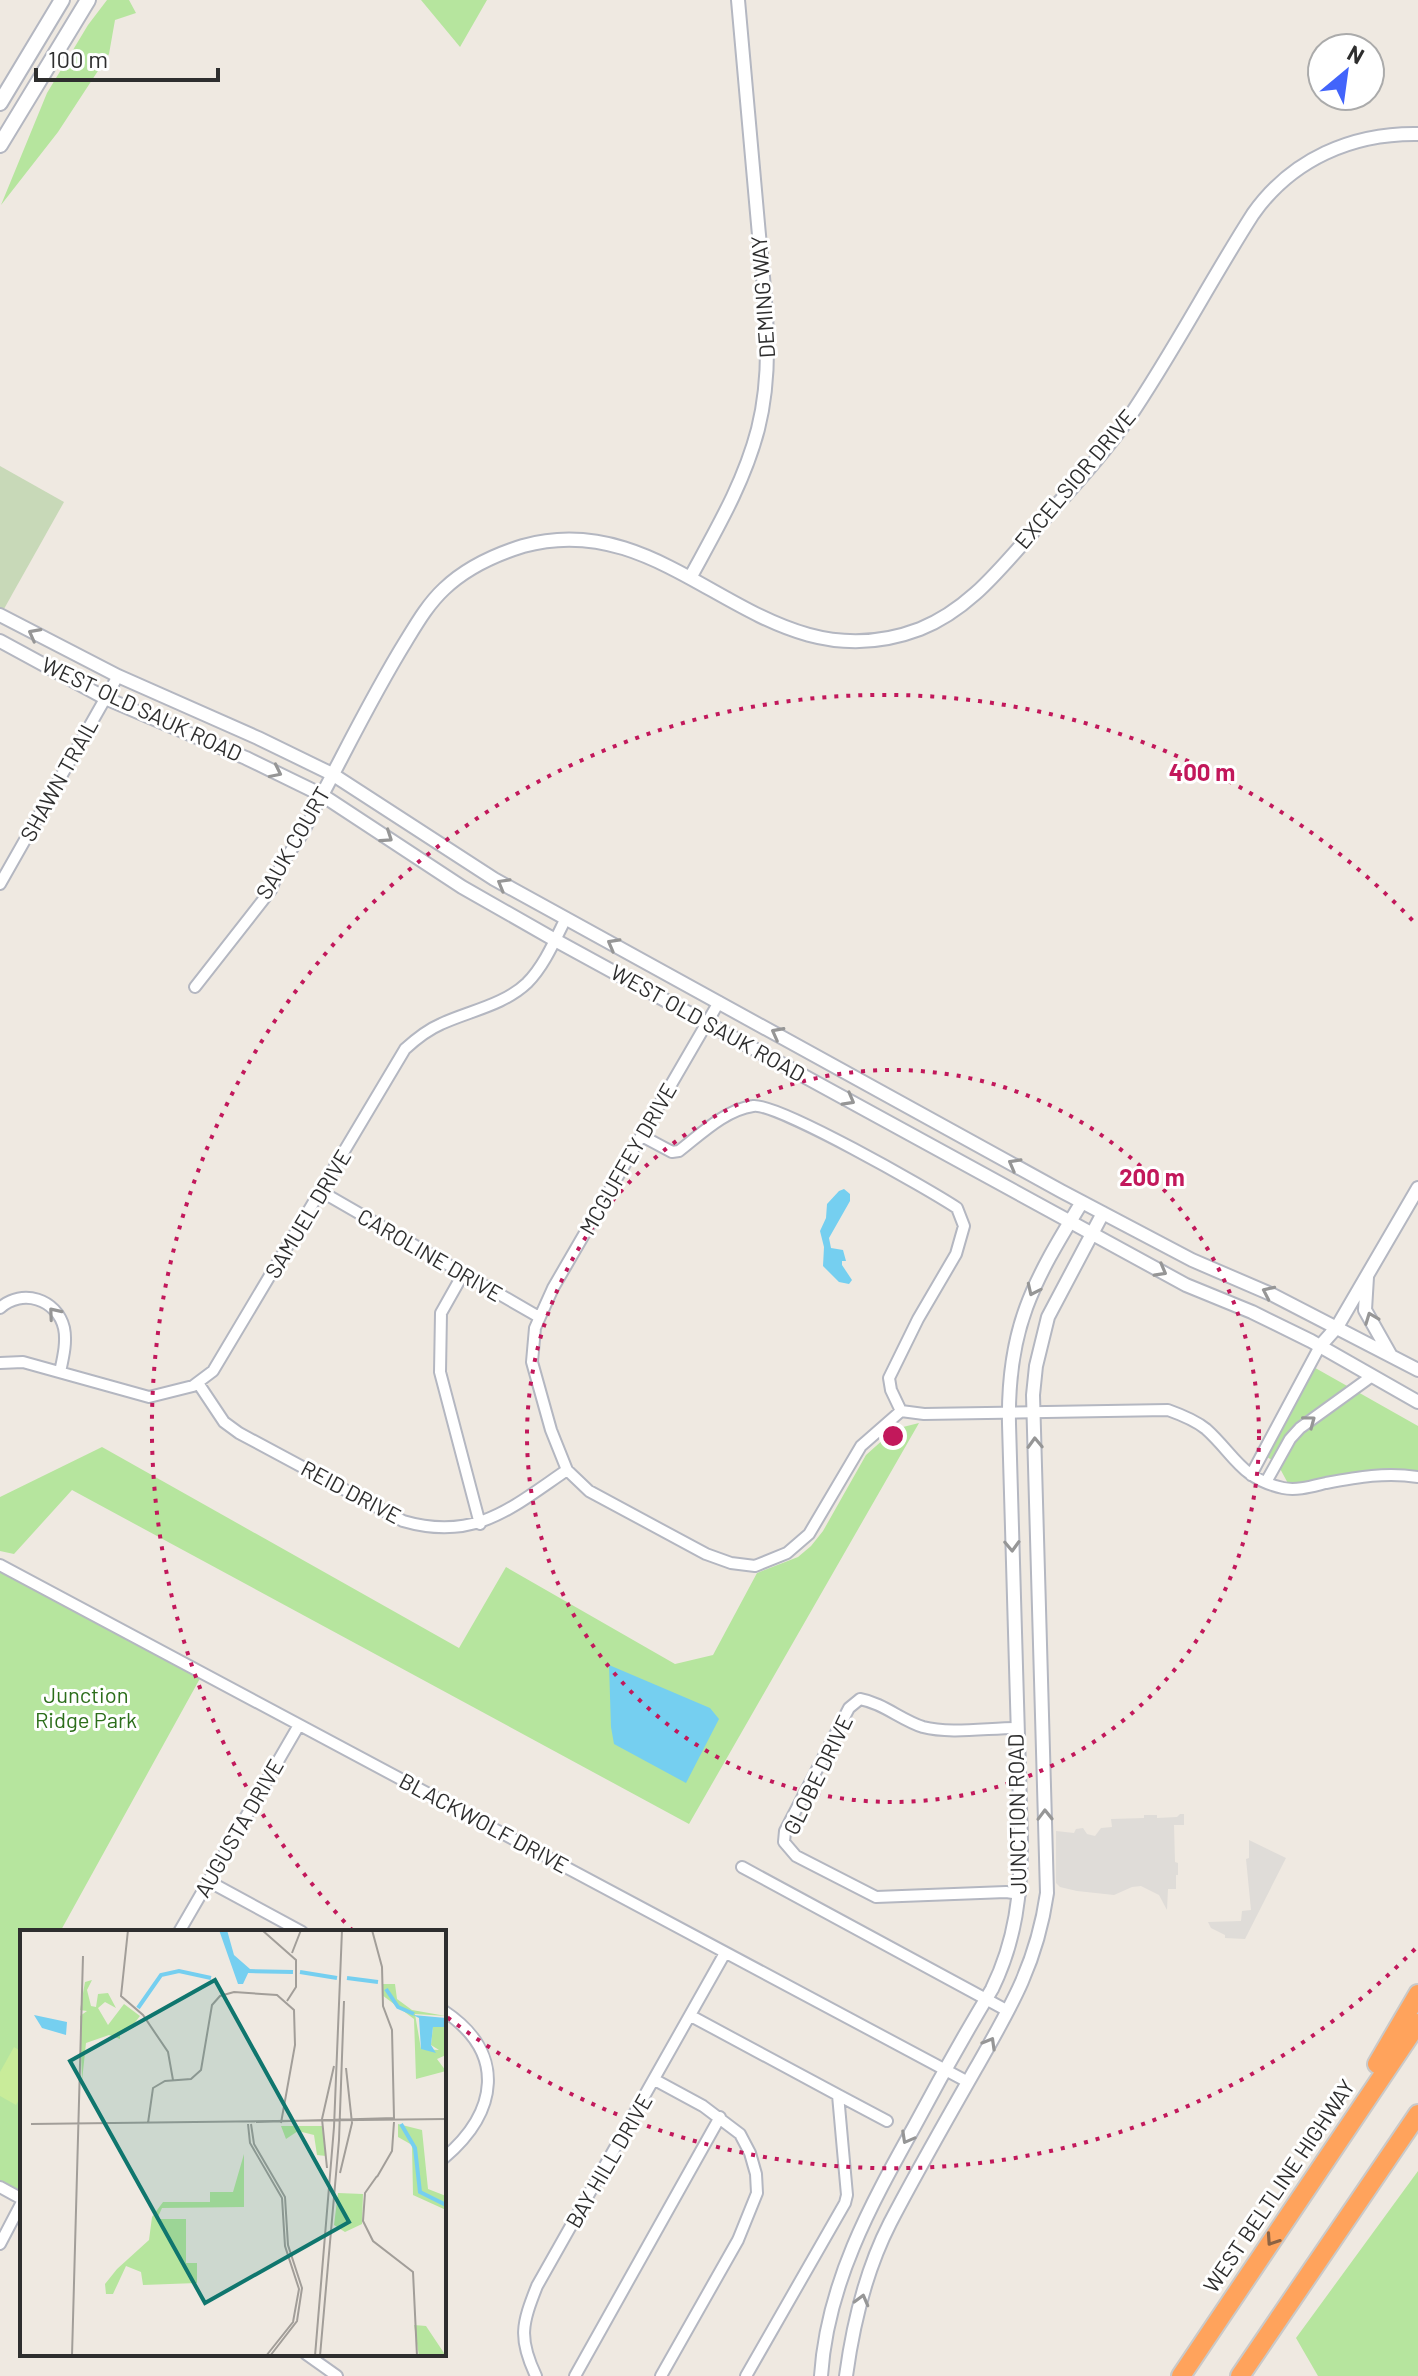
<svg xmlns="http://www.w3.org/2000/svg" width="1418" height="2376" font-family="Barlow,sans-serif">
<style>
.green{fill:#b6e59e}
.cemetery{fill:#c8d9b8}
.pitch{fill:#c9ec9a}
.plaza{fill:#dfdcd8}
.water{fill:#75cff0}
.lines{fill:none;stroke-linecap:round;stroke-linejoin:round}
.minor-casing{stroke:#b4b7c1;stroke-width:14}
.tertiary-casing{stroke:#b4b7c1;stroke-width:16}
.secondary-casing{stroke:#b4b7c1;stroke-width:18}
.motorway-casing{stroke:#c9c9c9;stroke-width:22}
.minor{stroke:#fff;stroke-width:10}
.tertiary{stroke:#fff;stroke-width:12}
.secondary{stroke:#fff;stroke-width:14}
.motorway{stroke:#ffa35c;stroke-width:18}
.oneway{stroke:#969696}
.oneway2{stroke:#8c6343}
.ring{fill:none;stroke:#c2185b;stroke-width:4;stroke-dasharray:4 8}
.labels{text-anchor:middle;stroke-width:6;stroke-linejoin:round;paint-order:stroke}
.street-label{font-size:22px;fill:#2e2e2e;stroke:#fff}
.park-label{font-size:22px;fill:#2c6e1b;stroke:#fff}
.inset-river{fill:none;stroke:#75cff0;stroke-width:4}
.inset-road{fill:none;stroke:#a29e99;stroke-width:2}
.view{fill:#0f766e;fill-opacity:0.15;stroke:#0f766e;stroke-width:4}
.inset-edge{fill:none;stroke:#2e2e2e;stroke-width:4}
.centre{fill:#c2185b;stroke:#fff;stroke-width:4}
.ring-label{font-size:24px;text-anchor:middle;font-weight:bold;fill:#c2185b;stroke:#fff;stroke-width:6;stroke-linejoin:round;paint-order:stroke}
</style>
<rect width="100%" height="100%" fill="#efe9e1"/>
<path class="green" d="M107,0H129L136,13L115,20L109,54L58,132L1,205L47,93L88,25Z
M421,0H487L460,47Z
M1310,1365L1418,1426V1477L1398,1474L1291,1489L1277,1463L1262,1454Z
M919,1423L689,1824L72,1490L14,1554L0,1551V1497L102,1447L459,1648L506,1567L675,1664L713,1655L757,1573L798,1557L811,1546L823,1531L866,1455L895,1429Z
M0,1565L203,1673L60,1932H22V2199L0,2187Z
M1418,2171V2376H1318L1296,2338Z"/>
<path class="cemetery" d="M0,466L64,502L0,616Z"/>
<path class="pitch" d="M14,2047L22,2052V2094L16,2105L0,2096V2072Z"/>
<path class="plaza" d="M1180,1814H1184V1825H1174L1175,1862L1178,1863V1875H1176V1889H1168L1167,1910L1159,1895L1141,1886L1132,1887L1114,1895L1077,1891L1060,1887L1056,1883V1831L1074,1833L1076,1829L1083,1828L1087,1834L1095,1836L1101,1828L1112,1827L1111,1819L1144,1818V1815H1157V1818L1177,1817Z
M1249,1840L1286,1858L1245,1939L1225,1938V1935L1211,1928L1208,1922L1241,1921L1242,1911L1251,1910L1246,1859L1249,1858Z"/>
<path class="water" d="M844,1189L850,1194V1201L829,1238L831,1248L843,1250L846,1261H842V1265L852,1280L849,1284L839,1282L823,1266L824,1247L820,1231L826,1218L827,1204L839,1191Z
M609,1665L710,1708L719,1719L686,1783L614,1744L611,1727Z"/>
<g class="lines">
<defs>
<path id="minor" d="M0,884L118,676
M195,987L271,890L281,865L303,833L322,795
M719,1002L553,1288L535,1328L532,1362L551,1430L567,1470L589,1491L706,1554L731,1563L755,1566L787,1553L809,1534L861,1446L901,1411
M642,1136L672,1152L679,1151C701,1134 725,1110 753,1106C776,1102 930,1190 957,1208L964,1226L956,1254L918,1319L889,1378L891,1390L901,1411L924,1414L1168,1410C1182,1415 1195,1420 1206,1429C1234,1454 1241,1479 1283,1488C1297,1491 1313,1486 1326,1483C1358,1477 1386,1472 1418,1477
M322,1192L539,1317
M463,1274L441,1313L440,1372L480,1524
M0,1308C22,1288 57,1299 64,1328C67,1342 63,1358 60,1372
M0,1363L23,1362L149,1397L193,1386L213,1371L405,1049C416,1039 427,1030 441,1024C469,1011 504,1005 527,983C544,966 555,940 566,918
M198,1383L224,1422L239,1433L403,1521C475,1542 511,1508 567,1470
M1251,1475L1320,1346
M1266,1482L1290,1439L1300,1428L1372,1376
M0,1565L968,2082
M1016,1728C988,1728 949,1734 923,1727C901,1720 883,1703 860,1699L849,1708L785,1831L784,1842L796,1856L876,1897L1006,1892L1020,1894
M742,1867L1008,2011
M208,1881L302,1932
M179,1932L299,1725
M444,2011C507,2053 498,2112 444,2158
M691,2016L838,2095L847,2195L845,2203L746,2376
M655,2080L703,2106L740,2134L750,2153L756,2174L757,2193L738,2240L661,2376
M838,2095L887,2121
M0,2187L22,2199
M0,2244L22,2202
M306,2354L337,2376
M536,2376C518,2338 522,2324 537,2286L725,1953
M575,2376L720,2117"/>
<path id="tertiary" d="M690,578C716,530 744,483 758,429C775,362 764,292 758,224C751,149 745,75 738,0
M0,615L118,676L258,738L332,774L494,879L1061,1191L1192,1260L1273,1295L1418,1370
M0,641L105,698L246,758L322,795L462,887L555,940L1186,1285L1252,1312L1311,1341L1418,1402
M322,795C349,744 375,691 406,641C417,623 428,604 444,589C466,568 494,555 523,546C677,503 760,690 920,629C968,610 999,570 1032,533C1064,496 1100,459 1128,419C1173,353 1210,281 1253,214C1292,159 1352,133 1418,134
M1367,1277L1365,1310L1391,1356
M1320,1346L1337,1327L1418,1188
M821,2376C827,2284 870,2206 914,2127C939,2080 965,2034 992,1989C1016,1940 1021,1893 1021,1840L1009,1424C1007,1328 1033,1282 1082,1202
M846,2376C853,2324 866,2270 890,2223C917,2171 947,2119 976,2068C1011,2007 1037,1963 1047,1893L1033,1395L1036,1366L1048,1317L1103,1213"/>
<path id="secondary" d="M0,103L62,0
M0,145L88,0"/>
<path id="motorway" d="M1377,2064L1418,1994
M1181,2376L1418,2023
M1240,2376L1418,2114"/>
</defs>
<use href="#minor" class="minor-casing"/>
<use href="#tertiary" class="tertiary-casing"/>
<use href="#secondary" class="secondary-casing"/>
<use href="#motorway" class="motorway-casing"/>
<use href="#minor" class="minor"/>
<use href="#tertiary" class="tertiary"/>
<use href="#secondary" class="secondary"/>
<use href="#motorway" class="motorway"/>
</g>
<defs><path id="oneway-chevron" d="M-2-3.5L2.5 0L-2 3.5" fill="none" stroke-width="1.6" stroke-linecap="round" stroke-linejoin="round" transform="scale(2)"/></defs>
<g class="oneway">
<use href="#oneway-chevron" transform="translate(34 634) rotate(-152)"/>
<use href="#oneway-chevron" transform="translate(276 772) rotate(26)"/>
<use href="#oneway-chevron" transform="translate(387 837) rotate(34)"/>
<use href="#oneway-chevron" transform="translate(503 884) rotate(-150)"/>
<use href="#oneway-chevron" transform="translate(613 944) rotate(-151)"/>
<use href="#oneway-chevron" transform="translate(777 1033) rotate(-152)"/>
<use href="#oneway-chevron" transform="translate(849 1100) rotate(29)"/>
<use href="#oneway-chevron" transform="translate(1014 1164) rotate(-151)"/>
<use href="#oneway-chevron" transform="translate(1161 1271) rotate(29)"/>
<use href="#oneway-chevron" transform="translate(1033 1290) rotate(115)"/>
<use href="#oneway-chevron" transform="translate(1268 1292) rotate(-155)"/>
<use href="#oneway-chevron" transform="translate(54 1313) rotate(-130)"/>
<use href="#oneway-chevron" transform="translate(1371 1318) rotate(-111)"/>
<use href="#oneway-chevron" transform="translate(1310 1421) rotate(-37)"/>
<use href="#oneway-chevron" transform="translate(1035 1443) rotate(-92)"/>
<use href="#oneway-chevron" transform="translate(1012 1546) rotate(88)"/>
<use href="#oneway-chevron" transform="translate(1045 1815) rotate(-91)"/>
<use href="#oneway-chevron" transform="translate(990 2043) rotate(-60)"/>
<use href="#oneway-chevron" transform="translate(907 2138) rotate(119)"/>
<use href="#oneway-chevron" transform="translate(862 2300) rotate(-75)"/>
</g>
<use class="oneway2" href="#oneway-chevron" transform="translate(1272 2240) rotate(124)"/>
<g class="ring">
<circle cx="893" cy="1436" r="366"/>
<path d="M1415 1949A732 732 0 0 1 447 2017M353 1931A732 732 0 0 1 1415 923"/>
</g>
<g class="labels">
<g class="street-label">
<text transform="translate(763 297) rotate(-94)" y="8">DEMING WAY</text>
<text transform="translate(1075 479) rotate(-50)" y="8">EXCELSIOR DRIVE</text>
<text transform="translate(142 709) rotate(25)" y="8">WEST OLD SAUK ROAD</text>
<text transform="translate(59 780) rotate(-61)" y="8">SHAWN TRAIL</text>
<text transform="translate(293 843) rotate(-60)" y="8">SAUK COURT</text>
<text transform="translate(708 1023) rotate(29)" y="8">WEST OLD SAUK ROAD</text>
<text transform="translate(628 1159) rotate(-60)" y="8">MCGUFFEY DRIVE</text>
<text transform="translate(308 1214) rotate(-59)" y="8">SAMUEL DRIVE</text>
<text transform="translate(430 1255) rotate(30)" y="8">CAROLINE DRIVE</text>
<text transform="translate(351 1492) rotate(28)" y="8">REID DRIVE</text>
<text transform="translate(818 1775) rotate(-64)" y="8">GLOBE DRIVE</text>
<text transform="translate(1017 1814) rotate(-91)" y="8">JUNCTION ROAD</text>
<text transform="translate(484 1823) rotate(28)" y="8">BLACKWOLF DRIVE</text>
<text transform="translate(239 1828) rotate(-60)" y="8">AUGUSTA DRIVE</text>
<text transform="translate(609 2161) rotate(-60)" y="8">BAY HILL DRIVE</text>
<text transform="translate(1279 2186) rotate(-56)" y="8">WEST BELTLINE HIGHWAY</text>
</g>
<g class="park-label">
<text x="86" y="1703">Junction<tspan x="86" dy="25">Ridge Park</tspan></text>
</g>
</g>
<g transform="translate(20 1930)">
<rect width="426" height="426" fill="#efe9e1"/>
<path d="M72,50L67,60L71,76L76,77L78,64L88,63L96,78L85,72L78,78L88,95L104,74L120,86L109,100L100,101V109L89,105L66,113L62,151L60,86L67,81L60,80L65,52ZM362,54H375L377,69L392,80L426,86L395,84L401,119L419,120L411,115L413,97H426V125L417,129L426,141L396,149L394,89L362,65ZM378,194L402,200L408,259L426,266V280L393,265L392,215L378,207ZM261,196H302L306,226L297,225L294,205L278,201L266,209ZM224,224V277L142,278L137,289H166V333H177V353L123,355L121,342L106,336L93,364H86L85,354L97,339L129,310L132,287L143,272H190V262H213ZM318,263L343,264L342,294L325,302L314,295ZM394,395L406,396L426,426H399Z" fill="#b6e59e"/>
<path d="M199,0H207L214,25L230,39L223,54H218ZM14,85L47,92L46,105L22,98ZM393,85L426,88V97H413L411,115L416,123L401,119L399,88Z" fill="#75cff0"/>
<path class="inset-river" d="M228,41L273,42M280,42L317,48M327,48L358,52M366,59L378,77L394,84M118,78L141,45L159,41L191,48M381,194L395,218L400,262L426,275"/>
<path class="inset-road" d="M108,0L101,66L123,85L148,122L153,150M242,0L276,30V57L267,71M352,0L362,37L363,76L372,100L374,188M272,23L281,0M236,192L375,188M128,193L133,158L145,151L171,149L181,140L192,75L200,66L214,62L257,65L274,80L275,115L261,193M11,194L426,189M228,194L230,213L262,268L265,316L279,359L273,392L246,426M231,194L234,214L265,267L268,315L282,358L277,391L250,426M307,238L302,189L314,136M320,243L332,193L326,138M357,246L345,263L343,291L353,311L393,342L397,426M357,247L372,221L374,192M52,426L63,26M295,426L314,197L322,0M300,426L319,210L324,71"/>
<path class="view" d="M195,50L329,292L185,373L50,131Z"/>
<rect width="426" height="426" class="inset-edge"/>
</g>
<circle cx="893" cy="1436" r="12" class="centre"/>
<g class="ring-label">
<text x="1202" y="781">400 m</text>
<text x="1152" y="1186">200 m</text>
</g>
<g transform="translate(1346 72) rotate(29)"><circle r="38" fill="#ffffff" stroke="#ababab" stroke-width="2"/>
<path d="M0-6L14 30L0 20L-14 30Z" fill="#4264fb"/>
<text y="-12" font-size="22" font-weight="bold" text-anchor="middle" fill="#2e2e2e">N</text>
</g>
<path d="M36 68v12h182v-12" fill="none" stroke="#2e2e2e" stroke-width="4"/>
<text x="48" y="68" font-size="24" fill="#2e2e2e" stroke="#ffffff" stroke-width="6" paint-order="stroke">100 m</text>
</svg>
